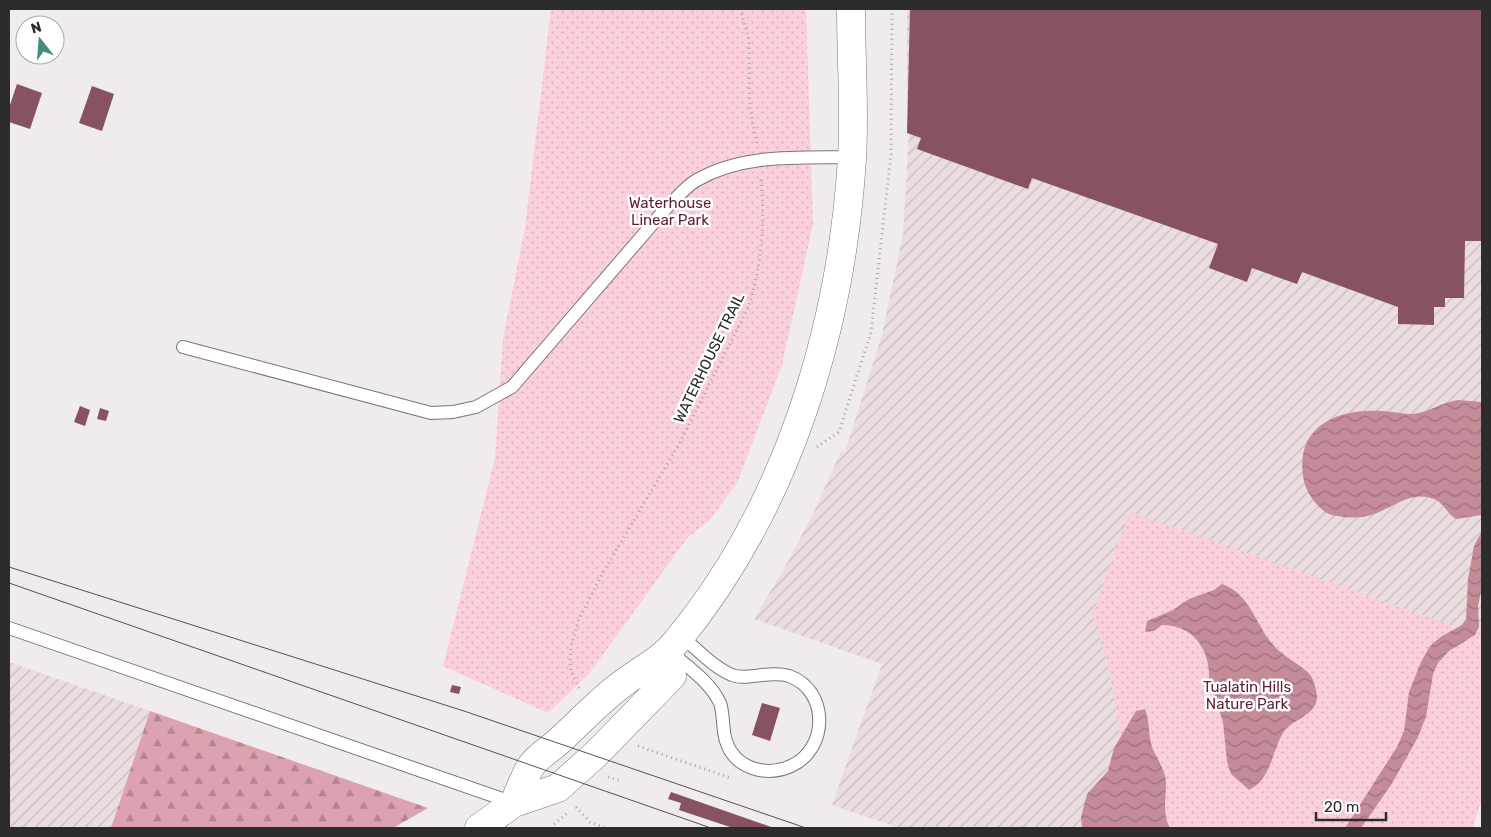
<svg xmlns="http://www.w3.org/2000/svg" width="1491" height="837" font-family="Rubik,sans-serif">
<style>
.industrial{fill:url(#industrial-furrows)}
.forest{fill:url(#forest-firs)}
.park{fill:url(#park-dots)}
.water{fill:url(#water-waves)}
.building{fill:#875360}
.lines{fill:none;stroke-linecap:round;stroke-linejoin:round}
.service-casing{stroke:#7a7576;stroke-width:14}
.tertiary-casing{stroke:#7a7576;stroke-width:29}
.path{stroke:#a7a3a4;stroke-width:3;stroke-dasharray:1 4;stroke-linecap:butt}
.service{stroke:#fff;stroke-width:12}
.tertiary{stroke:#fff;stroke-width:28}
.tram{stroke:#545252;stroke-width:1}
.labels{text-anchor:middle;stroke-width:5;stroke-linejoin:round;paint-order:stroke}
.park-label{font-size:15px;fill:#621d35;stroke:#fff}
.street-label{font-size:15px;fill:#2d2c2c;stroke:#fff}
</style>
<defs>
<pattern id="industrial-furrows" width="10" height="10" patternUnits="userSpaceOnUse" patternTransform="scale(1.25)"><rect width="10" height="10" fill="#eadcdf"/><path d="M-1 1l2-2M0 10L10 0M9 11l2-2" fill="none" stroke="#c9bdc0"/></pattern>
<pattern id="forest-firs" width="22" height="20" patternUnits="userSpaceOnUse" patternTransform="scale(1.25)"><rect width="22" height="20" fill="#dda2b0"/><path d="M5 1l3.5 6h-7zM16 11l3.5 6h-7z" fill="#b4848f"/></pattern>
<pattern id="park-dots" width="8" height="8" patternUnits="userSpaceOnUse" patternTransform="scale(1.25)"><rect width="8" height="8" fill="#fbd0da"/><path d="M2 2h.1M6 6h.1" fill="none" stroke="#d7b3bb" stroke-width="1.8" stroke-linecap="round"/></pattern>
<pattern id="water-waves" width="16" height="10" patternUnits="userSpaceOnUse" patternTransform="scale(1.25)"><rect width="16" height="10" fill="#c48b99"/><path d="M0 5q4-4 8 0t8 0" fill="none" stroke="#a0727d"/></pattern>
</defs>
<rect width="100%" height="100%" fill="#f0ebec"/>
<path class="industrial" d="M907,9H1482V636L1130,513L1093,615L1108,664L1125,763L1145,828H899L832,805L882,664L754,619L785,567L814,512L841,451L845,452L882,335L903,234L910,117L915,104H907Z
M9,662L150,711L111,828H9Z"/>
<path class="forest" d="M150,711L428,808L393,828H111Z"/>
<path class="park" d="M551,9H806L813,224L782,365L737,483L710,520L688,537L589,674L548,713L443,666L495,458L503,339L525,228Z
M1130,512L1482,636V798L1473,828H1145L1125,763L1108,664L1092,615Z"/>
<path class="water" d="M1458,400L1482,402V515L1456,519C1447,514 1444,503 1434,499C1411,490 1394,507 1374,514C1361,519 1345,518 1332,515C1320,512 1306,493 1304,481C1293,429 1334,408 1381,411C1391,411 1401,414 1411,414C1428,413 1442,402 1458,400Z
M1482,531V587L1478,606L1479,627L1475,635L1449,651L1438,663L1433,674L1426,717L1417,739L1391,785L1361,828H1345L1397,747L1404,731L1409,692L1421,662L1430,646L1442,636L1462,625L1466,619L1468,579L1474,546Z
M1222,584C1251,594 1256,627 1275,647C1283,656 1306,668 1311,676C1314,681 1317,692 1317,698C1315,717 1291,719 1283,733C1271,753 1272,778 1249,790L1231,774L1227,762L1223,722L1209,681C1211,651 1194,625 1162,625L1154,631L1145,632L1147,621L1173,610L1189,599L1214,590Z
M1145,709C1150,722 1148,734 1152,747C1156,758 1166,770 1166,783C1166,800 1162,813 1170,828H1082L1081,817L1087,794L1108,771L1114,748L1136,711Z"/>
<path class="building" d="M910,9H1482V241H1465L1464,298H1445V307H1434V325L1398,324V307L1302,272L1297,284L1252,268L1247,282L1209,268L1218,244L1032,178L1028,189L917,149L921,138L907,133Z
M17,84L42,93L30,129L9,122V108Z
M92,86L114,94L102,131L79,123Z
M80,406L90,410L85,426L74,422Z
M100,408L109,411L106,421L97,419Z
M452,685L461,687L459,694L450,692Z
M762,703L780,708L770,741L752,735Z
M671,792L774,828H733L679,810L681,803L668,799Z"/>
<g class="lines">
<defs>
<path id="service" d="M183,347L431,413L453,412L476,407L512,387L668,206C677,198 686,186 697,180C744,153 799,158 852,157
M9,628L514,803
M673,654C689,668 710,682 720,703C724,714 722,729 726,741C735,769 766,777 791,766C829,749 829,690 789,676C770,670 745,681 732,675C713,667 697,649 681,636"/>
<path id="tertiary" d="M514,803C519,792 524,777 531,766C537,757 550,749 558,742C579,723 599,701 622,684C640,670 662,660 676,642C787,508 841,331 852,159C855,109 851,58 851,9
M479,828L514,803L558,788L595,755L672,676L669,650"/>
</defs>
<use href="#service" class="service-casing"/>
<use href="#tertiary" class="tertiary-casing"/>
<path class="path" d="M740,9L749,39L750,108L757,144
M817,447L839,432L871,332L891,154L892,9
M579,688L571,671L570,660L571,646L579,619L602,574L678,446L748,308C762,265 765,223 761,178
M638,746L731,778
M608,777L622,781
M576,807L590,822L606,828
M554,824L569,812"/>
<use href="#service" class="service"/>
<use href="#tertiary" class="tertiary"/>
<path class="tram" d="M9,567L464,711L806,828
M9,583L711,828"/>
</g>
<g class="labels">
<g class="park-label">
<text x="670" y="208">Waterhouse<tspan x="670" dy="17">Linear Park</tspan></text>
<text x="1247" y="692">Tualatin Hills<tspan x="1247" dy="17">Nature Park</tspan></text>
</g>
<g class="street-label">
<text transform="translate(709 358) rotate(-64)" y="5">WATERHOUSE TRAIL</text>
</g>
</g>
<rect width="1491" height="837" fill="none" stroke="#2d2c2c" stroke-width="20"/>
<g transform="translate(40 40) rotate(343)"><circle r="24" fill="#ffffff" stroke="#ababab"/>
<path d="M0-4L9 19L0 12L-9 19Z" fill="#478c82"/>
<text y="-8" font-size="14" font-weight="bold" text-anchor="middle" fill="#2d2c2c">N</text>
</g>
<path d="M1316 812v8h70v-8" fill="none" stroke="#2d2c2c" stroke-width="2.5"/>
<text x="1324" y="812" font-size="15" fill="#2d2c2c" stroke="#ffffff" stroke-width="4" paint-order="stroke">20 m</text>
</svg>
